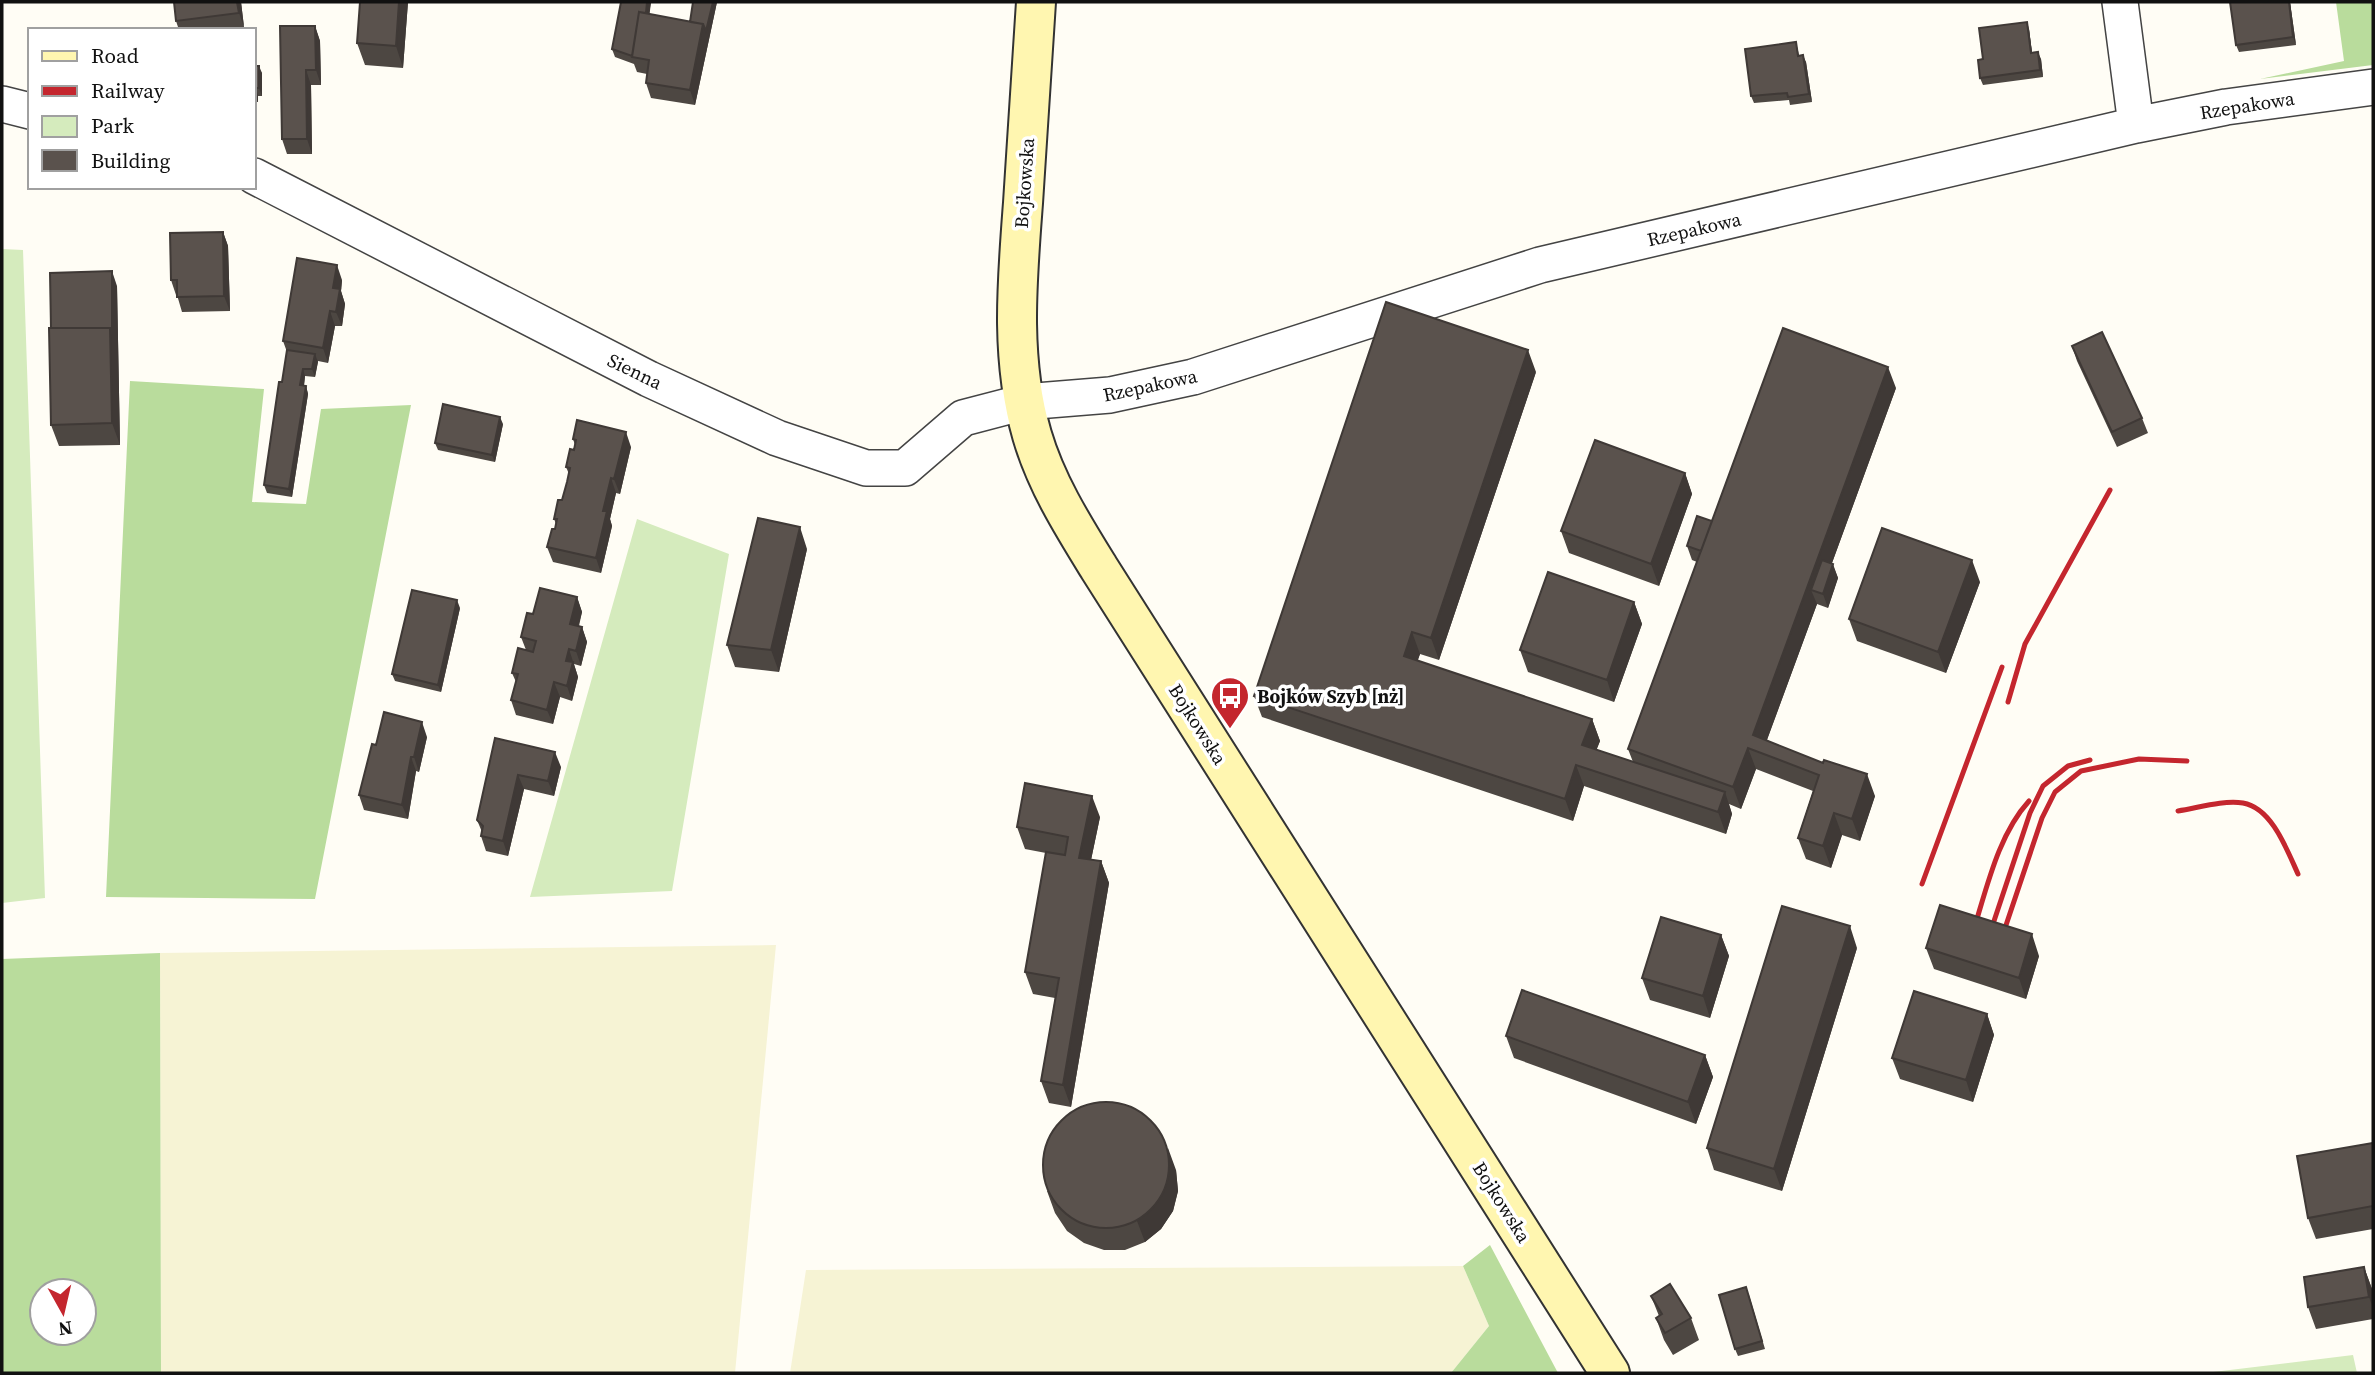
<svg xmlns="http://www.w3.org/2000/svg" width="2375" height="1375" font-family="'Source Serif 4',serif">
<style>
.farmland{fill:#f6f3d4}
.green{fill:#d5ebbd}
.forest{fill:#b9dc9c;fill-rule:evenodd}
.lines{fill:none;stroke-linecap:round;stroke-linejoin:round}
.street-casing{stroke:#444;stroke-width:38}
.secondary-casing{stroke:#333;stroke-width:42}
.street{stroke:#fff;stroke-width:35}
.secondary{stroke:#fff6b0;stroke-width:38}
.rail{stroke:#c4262e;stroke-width:5}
.wall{fill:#4d4742}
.shaded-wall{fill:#3f3936}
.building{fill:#5a524d;stroke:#3f3936;stroke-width:2}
.labels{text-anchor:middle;stroke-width:7;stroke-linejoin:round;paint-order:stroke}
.street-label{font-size:19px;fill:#111;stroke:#fff}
.poi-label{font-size:19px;font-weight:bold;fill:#111;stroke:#fff;text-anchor:start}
</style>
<rect width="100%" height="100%" fill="#fffdf5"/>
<path class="farmland" d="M776,945L735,1373H161L160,953Z
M1463,1266L1489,1326L1451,1373H790L806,1270Z"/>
<path class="green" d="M2,249L23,250L45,898L2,903Z
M637,519L729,554L672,891L530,897Z
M2353,1355L2357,1373H2205Z"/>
<path class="forest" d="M2336,2H2373V65L2260,79L2344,61Z
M130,381L264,389L252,502L306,504L321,409L411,405L315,899L106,897Z
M160,953L161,1373H2V959ZM42,1291H84V1333H42Z
M1490,1245L1558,1373H1451L1489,1326L1463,1266Z"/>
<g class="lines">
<defs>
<path id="street" d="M2120,2L2136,125
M2,104L30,111
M254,176L649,379L777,438L866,468H905L963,418L1024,402L1110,395L1193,377L1540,265L2136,125L2226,107L2373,87"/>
<path id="secondary" d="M1036,2C1032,69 1027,136 1023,203C1017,282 1010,359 1032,435C1046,483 1073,526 1099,568L1610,1373"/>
</defs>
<use href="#street" class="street-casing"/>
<use href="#secondary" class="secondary-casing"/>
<use href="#street" class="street"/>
<use href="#secondary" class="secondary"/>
<path class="rail" d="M2008,702L2025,644L2110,490
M2178,811C2198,808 2222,800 2243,803C2272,808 2287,850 2298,874
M1922,884L2002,667
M1972,935C1986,892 1997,836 2029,801
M1988,939L2030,813L2043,786L2068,766L2090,760
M2000,943L2042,818L2055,792L2081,771L2139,759L2187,761"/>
</g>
<path class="wall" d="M241,2L244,27L227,30H179L176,21Z
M360,2H408L403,68L365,65L357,43Z
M651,2L649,14L690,22L693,2H717L695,105L651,98L646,83L647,74L637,72L634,64L615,57L612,49Z
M2230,2H2290L2296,45L2239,52L2236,45Z
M315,26L320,41L321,85H311L312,154H287L282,139Z
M2029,29L2032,53L2041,59L2043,77L1983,85L1980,78L1983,59Z
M1796,42L1799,55L1806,62L1812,102L1790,105L1789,100L1754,103L1751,96Z
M254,66L262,73V96H258V102H254Z
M223,232L228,246L230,311L182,312L177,295H176L171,280Z
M342,280L341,291L345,304L342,326H335L328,363L318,361L315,377L305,376L304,386H306L308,394L292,497L267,493L264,485L287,352L283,341Z
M117,286L120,445L59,446L51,425V328Z
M2072,346L2142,418L2148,433L2117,447L2077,361Z
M1536,372L1439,660L1420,654L1417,661L1592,719L1600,741L1596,750L1633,762L1628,749L1697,562L1692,560L1687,546L1712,521L1896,388L1832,563L1838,578L1828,608L1817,604L1767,740L1875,796L1860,841L1842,835L1831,868L1806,859L1798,838L1813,791L1756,769L1741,809L1729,804L1732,814L1726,834L1584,786L1573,821L1262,717L1254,696Z
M503,424L495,462L438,450L435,443Z
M573,439L631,447L620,494L616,493L610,519L612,526L601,573L553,562L547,547L555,529L556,524L554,519L562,500L569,474L566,467L575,445Z
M1685,473L1692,494L1659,586L1569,553L1561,531Z
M807,549L779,672L735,667L727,645Z
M1980,582L1946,673L1857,641L1849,619Z
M577,597L582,612L579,626L582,627L587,642L581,666L574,664L578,677L572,701L560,697L553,724L516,715L511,700L516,682L512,673L526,650L521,637L533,614Z
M1634,602L1642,624L1614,702L1528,672L1520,650Z
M460,608L441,692L395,681L392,674Z
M427,737L419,772L416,771L408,819L364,810L359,795L376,745Z
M495,738L561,767L554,796L524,789L508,856L486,851L481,836L482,832L477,820Z
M1100,817L1091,860L1101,861L1109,883L1071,1107L1049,1103L1041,1081L1055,998L1033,994L1025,972L1046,853L1025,849L1017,827Z
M1721,935L1729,956L1710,1018L1650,1000L1642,978Z
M1857,948L1782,1191L1714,1170L1707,1148Z
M1926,948L2039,956L2026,999L1934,969Z
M1987,1014L1994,1035L1973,1102L1900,1079L1892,1058Z
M1506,1036L1705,1055L1713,1077L1696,1124L1514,1058Z
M2373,1143V1229L2316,1239L2308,1218Z
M1176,1170L1178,1191L1173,1211L1161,1229L1145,1242L1125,1250H1104L1084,1243L1067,1231L1055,1213L1047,1191Z
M2364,1267L2372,1289L2373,1319L2316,1329L2308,1307Z
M1749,1295L1765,1349L1738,1356L1735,1349Z
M1651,1296L1691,1318L1699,1340L1673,1355L1664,1340L1656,1318L1659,1316Z"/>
<path class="shaded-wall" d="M237,2H241L244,27L239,13Z
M399,2H408L403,68L396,46Z
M647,2H651L648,27L645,19Z
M713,2H717L695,105L690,90L703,24Z
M2289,2H2290L2296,45L2293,37Z
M2027,22L2029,29L2033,60L2031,53Z
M315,26L320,41L321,85L316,70Z
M2038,52L2041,59L2043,77L2040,70Z
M1803,55L1806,62L1812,102L1809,94Z
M259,66L262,73V96L259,88Z
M306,70L311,85L312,154L307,139Z
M256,88L258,96V102L255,95Z
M223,232L228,246L230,311L224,296Z
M337,265L342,280L341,291L345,304L342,326L336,312L333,288Z
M112,271L117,286L120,445L112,423L110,328Z
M330,311L335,326L328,363L323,348Z
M1528,350L1536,372L1439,660L1431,638Z
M315,354L318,362L315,377L312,369Z
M1888,367L1896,388L1821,593L1811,590L1817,604L1762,753L1753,735Z
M303,369L305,376L303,393L300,385Z
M306,386L308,394L292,497L289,489Z
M500,417L503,424L495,462L492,455Z
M626,432L631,447L620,494L614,479Z
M1685,473L1692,494L1659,586L1651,564Z
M611,478L616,493L610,519L612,526L601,573L596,558L603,511Z
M800,527L807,549L779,672L771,650Z
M1972,560L1980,582L1946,673L1938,652Z
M1833,564L1838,578L1828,608L1823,594Z
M577,597L582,612L575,638L570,624Z
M457,600L460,608L441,692L438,685Z
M1634,602L1642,624L1614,702L1607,680Z
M582,627L587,642L581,666L576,651Z
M1412,632L1420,654L1412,678L1404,656Z
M569,649L578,677L572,701L567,686L566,661Z
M554,682L560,697L553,724L547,710Z
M1592,719L1600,741L1590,767L1582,745Z
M422,722L427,737L419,772L414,757Z
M1748,748L1756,769L1741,809L1733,787Z
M555,752L561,767L554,796L548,781Z
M411,757L416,771L408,819L402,805Z
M1576,765L1584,786L1573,821L1565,799Z
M1867,774L1875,796L1860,841L1852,819Z
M518,775L524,789L508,856L503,841Z
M1725,792L1732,814L1726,834L1718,812Z
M1092,796L1100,817L1087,879L1079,858Z
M1834,813L1842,835L1831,868L1823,846Z
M1101,861L1109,883L1071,1107L1063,1085Z
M1850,926L1857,948L1782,1191L1774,1169Z
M2032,934L2039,956L2026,999L2019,978Z
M1721,935L1729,956L1710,1018L1703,996Z
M1987,1014L1994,1035L1973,1102L1966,1080Z
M1705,1055L1713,1077L1696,1124L1688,1102Z
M1168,1148L1176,1170L1178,1191L1173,1211L1161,1229L1145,1242L1137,1221Z
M2364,1267L2372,1289L2373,1308L2369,1297Z"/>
<path class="building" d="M174,2H237L239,13L176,21Z
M360,2H399L396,46L357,43Z
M621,2H647L646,13L639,12L632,56L612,49Z
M693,2H713L706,31L703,24L690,22Z
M2230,2H2289L2293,37L2236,45Z
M639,12L703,24L690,90L646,83L649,60L632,57Z
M2027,22L2031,53L2038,52L2040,70L1980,78L1978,60L1983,59L1979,28Z
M280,26H315L316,70H306L307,139H282Z
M1796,42L1798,56L1803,55L1809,94L1788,97L1787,93L1751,96L1745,49Z
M254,66H259V88H256L255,95H254Z
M223,232L224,296L177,297V280H171L170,233Z
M297,258L337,265L333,288L340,289L336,312L330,311L323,348L283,341Z
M112,271V334L110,328H51L50,273Z
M1386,302L1528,350L1431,638L1412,632L1404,656L1592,719L1582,745L1725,792L1718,812L1576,765L1565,799L1254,696Z
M49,328H110L112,423L51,425Z
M1783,328L1888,367L1753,735L1823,763L1824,760L1867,774L1852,819L1834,813L1823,846L1798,838L1819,775L1748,748L1733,787L1628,749Z
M2102,332L2142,418L2112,432L2072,346Z
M287,350L315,354L312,369H303L300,385L306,386L289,489L264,485L279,382H282Z
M443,404L500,417L492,455L435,443Z
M577,420L626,432L614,479L611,478L603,511H607L596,558L547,547L552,529H555L557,519H554L558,500H562L567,482L570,468L566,467L570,449L574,450L576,440L573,439Z
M1595,440L1685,473L1651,564L1561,531Z
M1697,516L1712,521L1701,551L1687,546Z
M758,518L800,527L771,650L727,645Z
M1882,528L1972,560L1938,652L1849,619Z
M1822,560L1833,564L1823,594L1811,590Z
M1548,572L1634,602L1607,680L1520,650Z
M540,588L577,597L570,624L582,627L576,651L569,649L566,661L573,662L567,686L554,682L547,710L511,700L518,674L512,673L518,648L533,652L536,641L521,637L527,613L533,614Z
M412,590L457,600L438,685L392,674Z
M384,712L422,722L414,757H411L402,805L359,795L372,744L376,745Z
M495,738L555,752L548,781L518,775L503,841L481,836L483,826L477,820Z
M1025,783L1092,796L1079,858L1101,861L1063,1085L1041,1081L1059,978L1025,972L1046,852L1065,855L1068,837L1017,827Z
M1940,905L2032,934L2019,978L1926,948Z
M1782,906L1850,926L1774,1169L1707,1148Z
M1661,917L1721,935L1703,996L1642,978Z
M1522,990L1705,1055L1688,1102L1506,1036Z
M1914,991L1987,1014L1966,1080L1892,1058Z
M1043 1165a63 63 0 1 1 126 0a63 63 0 1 1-126 0Z
M2373,1143V1206L2308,1218L2297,1156Z
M2364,1267L2369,1297L2308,1307L2304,1277Z
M1670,1284L1691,1318L1665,1333L1656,1318L1662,1314L1651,1296Z
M1746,1287L1762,1341L1735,1349L1719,1295Z"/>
<defs>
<symbol id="bus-pin" viewBox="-11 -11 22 30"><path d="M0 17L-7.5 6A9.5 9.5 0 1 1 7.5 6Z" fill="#c4262e" stroke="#fff"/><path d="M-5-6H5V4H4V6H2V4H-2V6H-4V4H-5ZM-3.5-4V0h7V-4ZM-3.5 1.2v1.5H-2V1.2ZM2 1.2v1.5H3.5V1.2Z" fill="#fff"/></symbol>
</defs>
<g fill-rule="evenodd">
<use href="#bus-pin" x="1208" y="674" width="44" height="60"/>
</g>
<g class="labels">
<g class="street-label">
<text transform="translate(2247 105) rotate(-9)" y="7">Rzepakowa</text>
<text transform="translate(1024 183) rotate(-86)" y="7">Bojkowska</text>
<text transform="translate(1694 229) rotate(-13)" y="7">Rzepakowa</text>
<text transform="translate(635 371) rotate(26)" y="7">Sienna</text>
<text transform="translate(1150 385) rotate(-12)" y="7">Rzepakowa</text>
<text transform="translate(1198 724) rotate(58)" y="7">Bojkowska</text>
<text transform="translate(1502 1202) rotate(58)" y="7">Bojkowska</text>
</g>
<g class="poi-label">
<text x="1257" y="703">Bojków Szyb [nż]</text>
</g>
</g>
<rect width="2375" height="1375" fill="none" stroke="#111111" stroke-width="7"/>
<rect x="28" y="28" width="228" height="161" fill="#ffffff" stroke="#a0a0a0" stroke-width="2"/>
<rect x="42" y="51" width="35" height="10" fill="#fff6b0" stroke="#a0a0a0" stroke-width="2"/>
<text x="91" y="63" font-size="21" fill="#111111">Road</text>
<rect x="42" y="86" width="35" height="10" fill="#c4262e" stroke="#a0a0a0" stroke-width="2"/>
<text x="91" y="98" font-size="21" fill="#111111">Railway</text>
<rect x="42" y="116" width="35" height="21" fill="#d5ebbd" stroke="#a0a0a0" stroke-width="2"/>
<text x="91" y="133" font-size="21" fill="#111111">Park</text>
<rect x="42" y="150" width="35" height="21" fill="#5a524d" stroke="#a0a0a0" stroke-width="2"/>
<text x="91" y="168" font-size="21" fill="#111111">Building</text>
<g transform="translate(63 1312) rotate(172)"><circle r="33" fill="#ffffff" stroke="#a0a0a0" stroke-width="2"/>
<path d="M0-5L12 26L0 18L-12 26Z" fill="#c4262e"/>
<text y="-10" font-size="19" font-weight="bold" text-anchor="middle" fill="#111111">N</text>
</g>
</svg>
